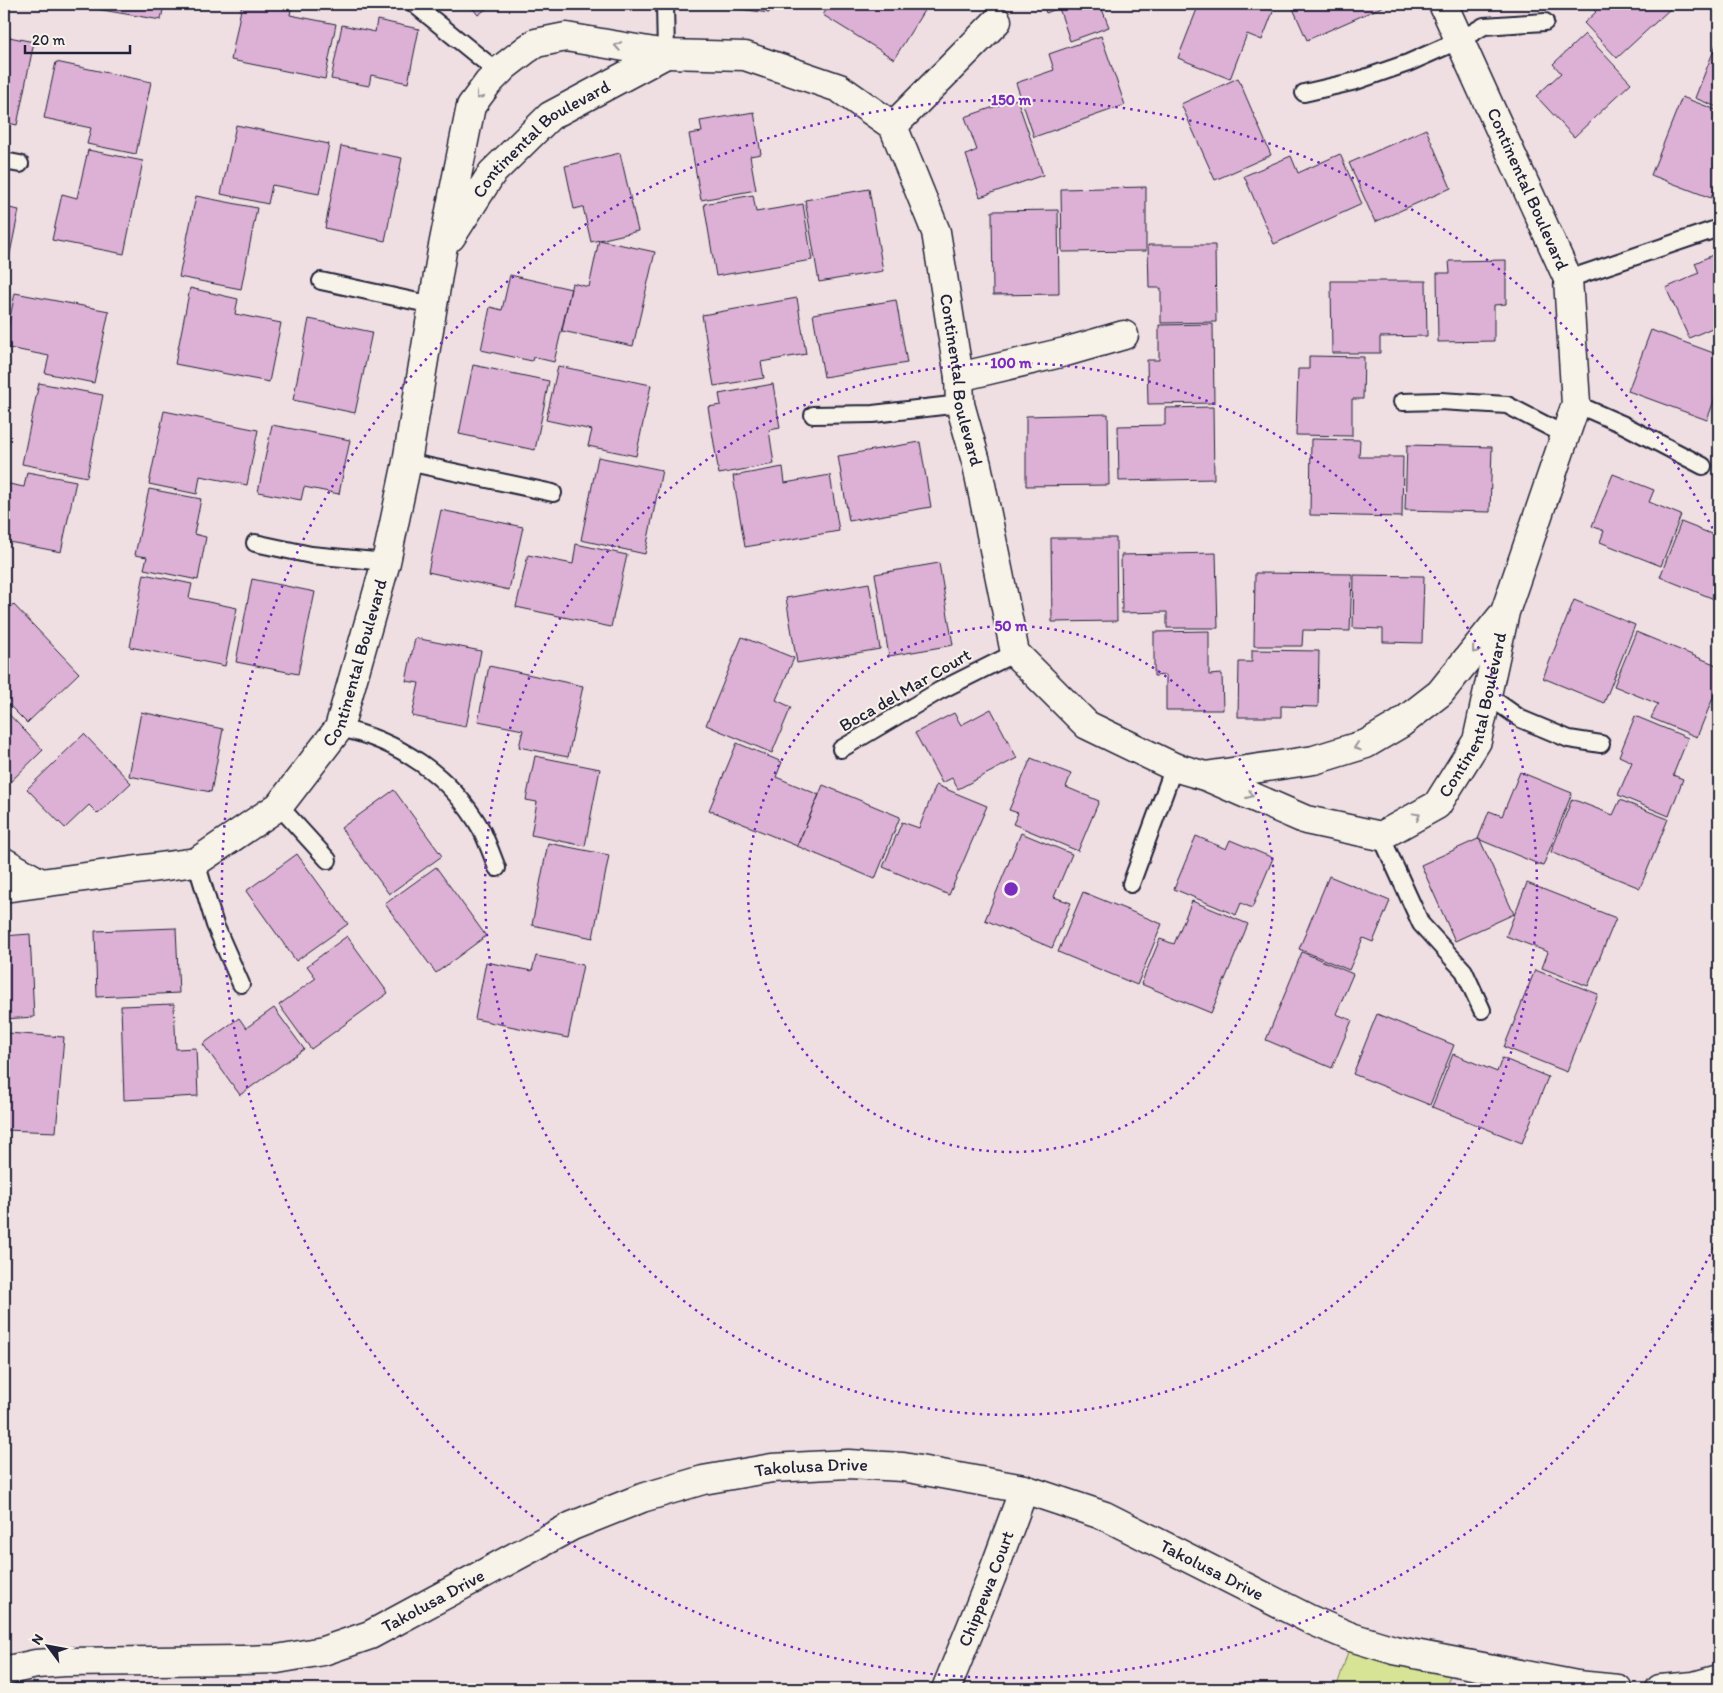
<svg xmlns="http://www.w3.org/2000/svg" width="1723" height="1693" font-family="Itim,sans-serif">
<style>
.green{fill:#d7e395;stroke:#7c8268}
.building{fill:#ddb1d5;stroke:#22223b}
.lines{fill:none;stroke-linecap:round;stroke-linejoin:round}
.lane-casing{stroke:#22223b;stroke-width:20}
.street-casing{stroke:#22223b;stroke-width:31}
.lane{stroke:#f7f3e8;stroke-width:16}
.street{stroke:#f7f3e8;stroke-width:28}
.oneway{stroke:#97959a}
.ring{fill:none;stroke:#7b2cbf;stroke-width:2.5;stroke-dasharray:2.5 5}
.labels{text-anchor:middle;stroke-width:4;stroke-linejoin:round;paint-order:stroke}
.street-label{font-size:18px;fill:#22223b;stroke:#f7f3e8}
.centre{fill:#7b2cbf;stroke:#f7f3e8;stroke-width:2.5}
.ring-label{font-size:15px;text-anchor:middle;font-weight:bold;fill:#7b2cbf;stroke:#f7f3e8;stroke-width:4;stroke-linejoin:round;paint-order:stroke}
</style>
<rect width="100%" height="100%" fill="#efdfe2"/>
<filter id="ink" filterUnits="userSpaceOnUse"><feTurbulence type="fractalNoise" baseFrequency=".02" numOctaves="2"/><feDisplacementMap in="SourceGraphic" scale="10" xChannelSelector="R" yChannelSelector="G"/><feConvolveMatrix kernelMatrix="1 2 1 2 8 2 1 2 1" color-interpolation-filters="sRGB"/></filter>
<g filter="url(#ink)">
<path class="green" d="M1353,1636L1458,1655L1445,1689H1336Z"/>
<path class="building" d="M67,4H164L161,20Z
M242,4H292L290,15L336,24L325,79L231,60Z
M469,4H493L478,15Z
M704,4H770L769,13Z
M830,4H928L894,59L823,15Z
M1043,4H1100L1109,27L1070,41L1059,8L1046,13Z
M1199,4H1276L1262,40L1247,34L1230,79L1178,58Z
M1291,4H1383L1384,6L1307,40Z
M1588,4H1665L1670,9L1617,58L1584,23L1596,12Z
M377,20L419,29L408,83L371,75L369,86L331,79L342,25L375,32Z
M1585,34L1631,83L1574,137L1536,96L1561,73L1553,64Z
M4,36L34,42L17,125L4,122Z
M1101,36L1125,105L1034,137L1016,83L1054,70L1049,54Z
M1719,37V108L1695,98Z
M56,62L151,82L136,154L87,144L91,128L44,118Z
M1238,78L1271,155L1215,180L1181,104Z
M1682,97L1719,111V177L1711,198L1651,175Z
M1017,99L1043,175L980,197L966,155L977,150L965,117Z
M754,112L761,154L750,156L756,190L701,200L689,134L702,132L700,121Z
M236,125L329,144L319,194L272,185L268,204L221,194Z
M1426,129L1451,188L1375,222L1349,163Z
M341,146L402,158L385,241L325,228Z
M88,150L143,161L124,254L52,240L62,194L77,198Z
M620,153L638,231L591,242L583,207L574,209L565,166Z
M1340,154L1362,204L1274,244L1244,176L1291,156L1298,173Z
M1146,187V251L1062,252L1061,189Z
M869,189L883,271L819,282L805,200Z
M753,195L756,212L803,204L812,260L716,276L704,204Z
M196,196L257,208L241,289L179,277Z
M4,207L19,210L8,263L4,262Z
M1058,210L1059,294L993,295L992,211Z
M599,240L655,252L633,346L562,331L572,283L589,287Z
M1148,245H1215L1216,322L1161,323V288H1149Z
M1719,252V325L1689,338L1666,288L1699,273L1695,263Z
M1506,260V304L1494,305V341L1438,342L1437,273H1450L1449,261Z
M510,275L571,289L554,362L533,357L532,361L481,350L490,307L502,310Z
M1331,281H1426L1427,336L1380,337V353H1332Z
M190,288L238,299L235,314L281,323L269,382L175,364Z
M15,293L109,311L94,383L45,373L49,356L4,347Z
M4,297L9,298L4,324Z
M797,298L806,354L761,362L764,378L714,386L702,315Z
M896,300L907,363L824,377L813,314Z
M309,319L372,332L355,413L293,400Z
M1213,324L1214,403L1148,404L1147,360H1159V325Z
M1651,330L1719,355V387L1707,420L1628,391Z
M1309,356L1364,357L1363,399H1352V436L1296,435L1298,369H1309Z
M473,365L549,381L535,450L459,434Z
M558,366L651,385L636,456L588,446L592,430L546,420Z
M39,383L103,395L87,477L22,464Z
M773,384L780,428L769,430L774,464L719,474L708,407L721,405L719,394Z
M1213,407L1214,479L1119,481L1118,426L1165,425V408Z
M164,411L258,430L247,485L200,476L197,494L149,484Z
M1108,414L1109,485L1026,486V416Z
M272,425L350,440L339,494L304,487L301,500L258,492Z
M1311,439L1360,440L1359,457H1403L1402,517L1310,515Z
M920,442L931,507L849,521L838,456Z
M1407,445L1492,447L1490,512L1405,510Z
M598,457L662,470L645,554L581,540Z
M783,467L785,483L830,475L839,531L745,547L733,476Z
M27,472L76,481L61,552L4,541V483L24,487Z
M1613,474L1654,490L1649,502L1681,515L1661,566L1600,542L1604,531L1592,526Z
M149,489L201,499L194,534L206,537L198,580L144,569L147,557L135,555Z
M441,510L523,527L509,590L428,572Z
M1681,522L1719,537V601L1660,577Z
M1051,538H1116L1117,621L1052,622Z
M576,544L627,555L611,627L516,607L528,555L573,564Z
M1216,553L1218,628H1167V612L1122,613L1121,555Z
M939,563L953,645L889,656L875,574Z
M1255,573L1352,574L1350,631L1303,630L1302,646H1254Z
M144,574L192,584L189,598L237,608L225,666L130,647Z
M1354,575L1424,576L1422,643L1383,642V629L1353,628Z
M252,579L315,592L298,674L236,662Z
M869,583L880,649L797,663L786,598Z
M1574,600L1635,625L1604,703L1543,678Z
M13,604L79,673L27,723L4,700V614Z
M1209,631V675L1222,674L1223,710H1166V675L1154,676V632Z
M1636,632L1719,666V683L1697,737L1651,718L1658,704L1614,686Z
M742,637L794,658L776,700L791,707L772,753L706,725Z
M415,638L481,651L466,727L412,716L419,683L406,681Z
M1252,650L1319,651L1318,707L1281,706V717H1238L1239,662H1252Z
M489,666L583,686L568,757L519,747L523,730L478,721Z
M4,709L43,750L4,788Z
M991,709L1017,758L958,789L952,778L942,783L915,733L954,713L961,725Z
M141,712L223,729L211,792L129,776Z
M1635,716L1688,738L1673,775L1683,779L1669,816L1618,795L1632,762L1619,756Z
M84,734L131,783L98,814L89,805L65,828L27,789Z
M737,743L782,762L776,777L819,795L797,846L709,810Z
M535,756L600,769L585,846L531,835L537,802L526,800Z
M1031,758L1071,774L1066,787L1099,801L1078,851L1013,824L1018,813L1009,810Z
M1520,772L1572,793L1543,866L1478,839L1489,811L1502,816Z
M823,785L900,817L875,879L797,846Z
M936,785L987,806L949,895L883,867L902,822L919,828Z
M394,790L442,856L389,894L341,828Z
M1572,799L1613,815L1620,800L1668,819L1640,888L1551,852Z
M1021,833L1072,854L1054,897L1071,903L1052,948L985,920Z
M1196,836L1226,849L1230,840L1273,858L1252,908L1241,903L1236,915L1174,889Z
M1478,839L1480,840L1514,914L1455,941L1421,865Z
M548,843L609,855L593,938L532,925Z
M297,854L348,924L296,961L246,891Z
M436,867L486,936L436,973L385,904Z
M1329,876L1390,901L1373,942L1363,938L1349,970L1299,949Z
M1527,883L1616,918L1588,986L1542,968L1548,952L1506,936Z
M1083,892L1162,924L1137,985L1058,952Z
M1192,901L1248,924L1211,1013L1141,984L1160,939L1174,944Z
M176,928L179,993L97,997L95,931Z
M30,934L34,1017L4,1019V936Z
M347,936L388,993L311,1049L279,1005L316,978L307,966Z
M1302,952L1353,974L1336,1014L1352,1020L1332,1068L1266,1040Z
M536,956L583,965L568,1038L475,1019L486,962L532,971Z
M1535,970L1598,994L1567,1072L1504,1047Z
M174,1004L176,1049L196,1048L198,1096L124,1100L121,1006Z
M274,1008L304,1049L240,1095L203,1044L239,1018L246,1028Z
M1377,1014L1454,1045L1430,1105L1353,1074Z
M7,1033L64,1037L56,1132L4,1130V1064Z
M1453,1054L1497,1072L1502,1058L1548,1077L1522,1143L1432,1107Z"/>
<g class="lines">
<defs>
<path id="lane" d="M414,4L499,73
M665,4L666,54
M1304,93L1356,81L1408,63L1460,40L1484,26L1545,22
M4,161L20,164
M1568,279L1719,228
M321,281L432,305
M1402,402L1440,401L1507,405L1565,435
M1576,404L1624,425L1703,466
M813,415L873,414L960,404
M407,462L553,493
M255,543L311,555L386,562
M1487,695L1521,719L1569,739L1601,744
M339,728C398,740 451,776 481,829C487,841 492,855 497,868
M841,749L939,691L1015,653
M279,806L328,860
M1381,836L1421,924L1464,971L1482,1010
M196,862L215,925L241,984
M1131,884L1174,767"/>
<g id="street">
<path d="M893,126L997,21"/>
<path id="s1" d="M451,237L492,173L550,116L666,54"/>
<path d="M959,377L1065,352L1124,335"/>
<path d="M1205,776L1314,760L1366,744L1400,724L1440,693L1501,617"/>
<path d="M4,862L39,882"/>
<path id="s2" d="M4,888L196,862L279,806L339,728L386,562L407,462L442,251L471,106L488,83L505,66L527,49L536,43L566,37L666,54L745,56L839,88L893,126L936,232L959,377L960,404L977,465L1015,653L1087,725L1174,767L1205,776L1306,820L1381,836L1437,805L1477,741L1505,612L1576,404L1568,279L1443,4"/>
<path id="s3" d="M4,1671L36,1664L65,1662L242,1660L277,1659L323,1651L370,1635L572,1526L642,1498L703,1480L772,1468L848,1464L903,1467L1024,1489L1105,1516L1311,1620L1351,1637L1394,1650L1577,1685L1618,1689"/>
<path id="s4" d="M946,1689L991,1578L1024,1489"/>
<path d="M1660,1689L1694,1686L1719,1679"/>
</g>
</defs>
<use href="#lane" class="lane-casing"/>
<use href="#street" class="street-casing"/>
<use href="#lane" class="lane"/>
<use href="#street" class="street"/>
</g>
<defs><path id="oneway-chevron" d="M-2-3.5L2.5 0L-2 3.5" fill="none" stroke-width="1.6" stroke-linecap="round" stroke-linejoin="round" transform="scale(1.25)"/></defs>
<g class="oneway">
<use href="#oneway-chevron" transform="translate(618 46) rotate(-170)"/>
<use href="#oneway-chevron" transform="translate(479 96) rotate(127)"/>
<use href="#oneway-chevron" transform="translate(1475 650) rotate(129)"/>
<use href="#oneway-chevron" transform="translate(1357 747) rotate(162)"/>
<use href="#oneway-chevron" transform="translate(1250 795) rotate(23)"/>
<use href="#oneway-chevron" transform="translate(1417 816) rotate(-29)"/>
</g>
</g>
<g class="ring">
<circle cx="1011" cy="889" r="263"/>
<circle cx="1011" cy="889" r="526"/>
<path d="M1717 1241A789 789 0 1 1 1717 537"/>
</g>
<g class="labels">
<g class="street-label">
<text dy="6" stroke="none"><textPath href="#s1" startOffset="136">Continental Boulevard</textPath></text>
<text transform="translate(1528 189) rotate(66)" y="6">Continental Boulevard</text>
<text dy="6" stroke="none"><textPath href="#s2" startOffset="1761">Continental Boulevard</textPath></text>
<text dy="6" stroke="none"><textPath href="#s2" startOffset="459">Continental Boulevard</textPath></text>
<text transform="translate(905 690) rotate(-30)" y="6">Boca del Mar Court</text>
<text dy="6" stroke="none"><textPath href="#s2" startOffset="2620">Continental Boulevard</textPath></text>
<text dy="6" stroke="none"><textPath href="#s3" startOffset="848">Takolusa Drive</textPath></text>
<text dy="6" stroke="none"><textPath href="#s3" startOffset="1268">Takolusa Drive</textPath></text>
<text dy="6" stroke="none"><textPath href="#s4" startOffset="108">Chippewa Court</textPath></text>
<text dy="6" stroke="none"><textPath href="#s3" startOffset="442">Takolusa Drive</textPath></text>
</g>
</g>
<circle cx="1011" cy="889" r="8" class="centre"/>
<g class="ring-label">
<text x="1011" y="105">150 m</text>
<text x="1011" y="368">100 m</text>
<text x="1011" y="631">50 m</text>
</g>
<rect width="1723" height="1693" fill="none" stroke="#f7f3e8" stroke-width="20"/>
<rect x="10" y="10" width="1703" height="1673" fill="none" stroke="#22223b" stroke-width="2" filter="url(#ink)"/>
<g transform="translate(48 1646) rotate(302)" stroke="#f7f3e8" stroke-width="4" paint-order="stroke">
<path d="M0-4L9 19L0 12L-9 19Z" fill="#22223b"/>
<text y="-8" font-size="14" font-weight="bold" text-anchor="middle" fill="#22223b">N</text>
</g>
<path d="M25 45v8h105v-8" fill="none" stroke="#22223b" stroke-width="2.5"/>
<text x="32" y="45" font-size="15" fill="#22223b" stroke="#f7f3e8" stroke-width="4" paint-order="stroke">20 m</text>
</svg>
